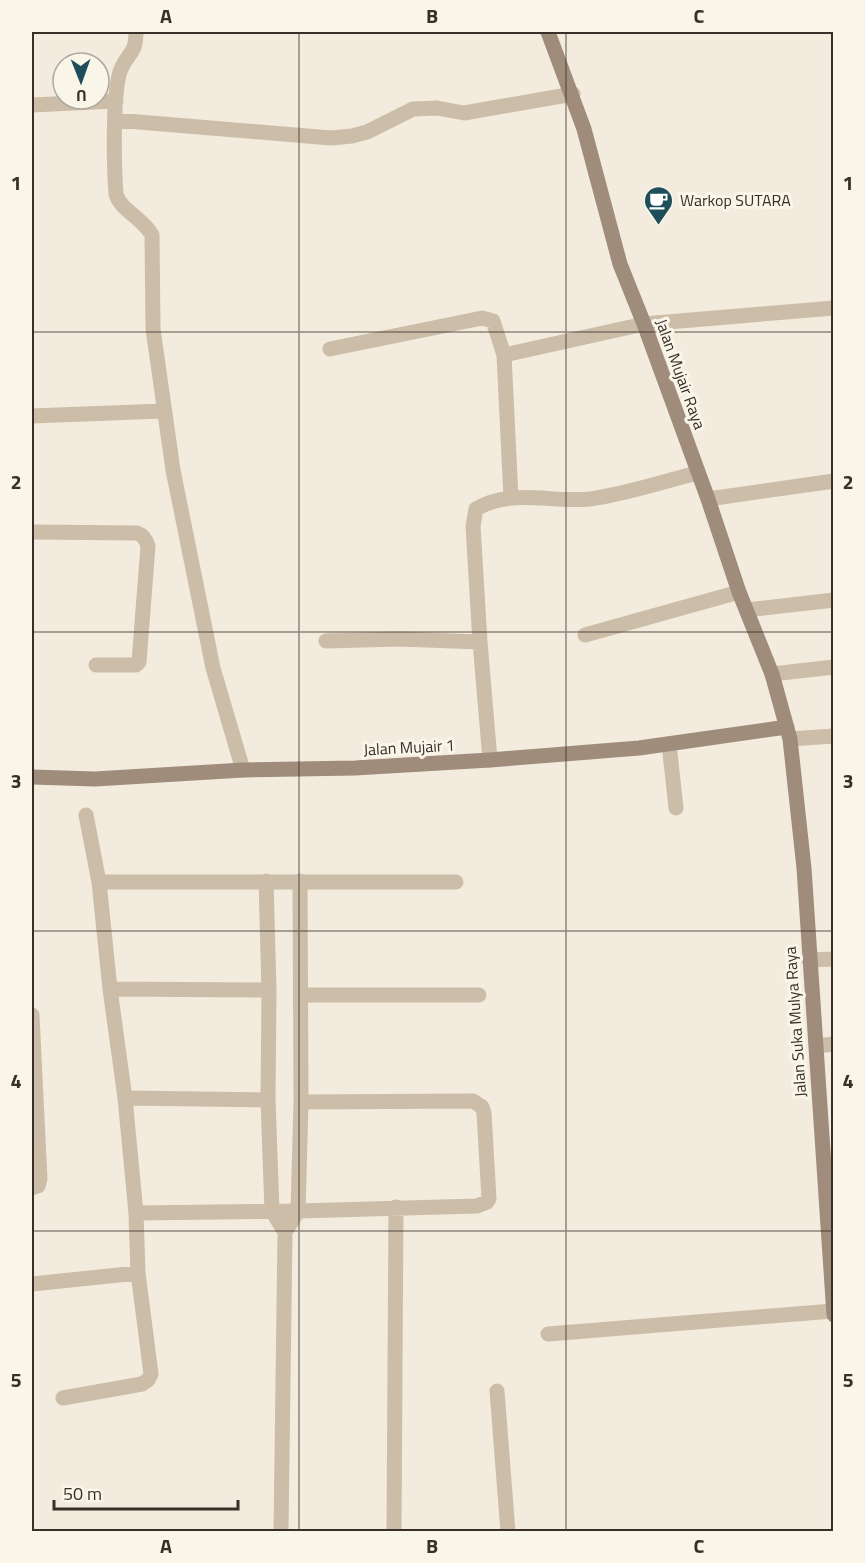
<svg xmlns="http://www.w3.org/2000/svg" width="865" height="1563" font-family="'Titillium Web',sans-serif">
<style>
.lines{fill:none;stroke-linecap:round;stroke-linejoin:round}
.street{stroke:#cbbda8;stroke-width:15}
.secondary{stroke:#9f8c7a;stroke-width:15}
.grid{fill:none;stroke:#382f29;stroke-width:1.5;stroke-opacity:0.55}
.labels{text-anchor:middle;stroke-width:6;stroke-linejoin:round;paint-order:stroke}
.poi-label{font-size:16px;fill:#382f29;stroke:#faf5e9;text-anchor:start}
.street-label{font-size:16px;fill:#382f29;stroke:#faf5e9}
.neatline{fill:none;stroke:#382f29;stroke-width:2}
.grid-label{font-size:20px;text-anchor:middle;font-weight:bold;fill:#382f29}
</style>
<rect width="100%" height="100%" fill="#f3ebdd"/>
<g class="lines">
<path class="street" d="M136,32C136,55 128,52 121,69C112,91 114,167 116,194C120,210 143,218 152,235L153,329L173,470L213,668L243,770
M32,105L116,101
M115,120L331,138L352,136L367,132L413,109L437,108L464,113L573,94
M330,349L482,318L493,321L504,355L511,498
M504,355L644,324L834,308
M32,416L163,411
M708,499L834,481
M32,532L137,533C143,535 146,539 148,546L139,662L136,665H96
M747,610L834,600
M585,635L739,592
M326,641L400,639L480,642
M772,674L834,667
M790,739L834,736
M669,744L676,808
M490,760L480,642L473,526L476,509C510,488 553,503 590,499C626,494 662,482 697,473
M266,881L269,990L268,1100L272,1211L285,1232
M99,882H456
M809,960L834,959
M110,989L269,990
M301,995H479
M32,1015L40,1179L38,1186L32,1188
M817,1046L834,1044
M125,1098L268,1100
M136,1213L298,1211L477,1206L487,1202L489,1199L484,1113L482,1107L473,1101L301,1102
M32,1284L138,1273
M548,1334L833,1311
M497,1391L508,1532
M63,1398L142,1384L148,1380L151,1374L138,1273L136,1213L125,1098L110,989L99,882L86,815
M281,1532L285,1232L298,1211L301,1102L300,881
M394,1532L396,1207"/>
<path class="secondary" d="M548,32L584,129L620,264L644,324L708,499L739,592L772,674L790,739L804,868L834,1315
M32,777L95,779L243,770L355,768L490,760L639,748L787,727"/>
</g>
<path class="grid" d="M299,32V1532M566,32V1532M32,332H834M32,632H834M32,931H834M32,1231H834"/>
<defs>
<symbol id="cafe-pin" viewBox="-11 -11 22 30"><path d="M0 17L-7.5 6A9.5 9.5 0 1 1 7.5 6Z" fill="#1d4e5a" stroke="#faf5e9"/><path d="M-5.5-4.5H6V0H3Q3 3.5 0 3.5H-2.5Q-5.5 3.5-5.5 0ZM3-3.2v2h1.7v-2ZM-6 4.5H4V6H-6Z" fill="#fff"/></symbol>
</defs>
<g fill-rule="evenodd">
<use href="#cafe-pin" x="642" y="184" width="33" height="45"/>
</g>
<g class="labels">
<g class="poi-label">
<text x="680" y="206">Warkop SUTARA</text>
</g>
<g class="street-label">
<text transform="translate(681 374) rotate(70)" y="6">Jalan Mujair Raya</text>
<text transform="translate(409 747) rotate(-3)" y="6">Jalan Mujair 1</text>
<text transform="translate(795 1022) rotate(-94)" y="6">Jalan Suka Mulya Raya</text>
</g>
</g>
<rect width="865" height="1563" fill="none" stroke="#faf5e9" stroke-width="66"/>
<g transform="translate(81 81) rotate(179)"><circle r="28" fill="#faf5e9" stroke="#aca69c" stroke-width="1.5"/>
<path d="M0-4.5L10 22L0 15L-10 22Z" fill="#1d4e5a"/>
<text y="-9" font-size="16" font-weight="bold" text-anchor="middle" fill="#382f29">U</text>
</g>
<path d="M54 1500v9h184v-9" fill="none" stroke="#382f29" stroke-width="3"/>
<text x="63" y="1500" font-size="18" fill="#382f29" stroke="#faf5e9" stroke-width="4.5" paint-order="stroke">50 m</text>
<rect x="33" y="33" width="799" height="1497" class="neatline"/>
<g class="grid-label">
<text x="166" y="23">A</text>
<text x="432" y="23">B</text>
<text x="699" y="23">C</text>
<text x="16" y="190">1</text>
<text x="848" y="190">1</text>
<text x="16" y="489">2</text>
<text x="848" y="489">2</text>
<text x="16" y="788">3</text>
<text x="848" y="788">3</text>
<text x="16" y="1088">4</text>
<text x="848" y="1088">4</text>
<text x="16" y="1387">5</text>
<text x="848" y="1387">5</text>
<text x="166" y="1553">A</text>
<text x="432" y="1553">B</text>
<text x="699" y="1553">C</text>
</g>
</svg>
